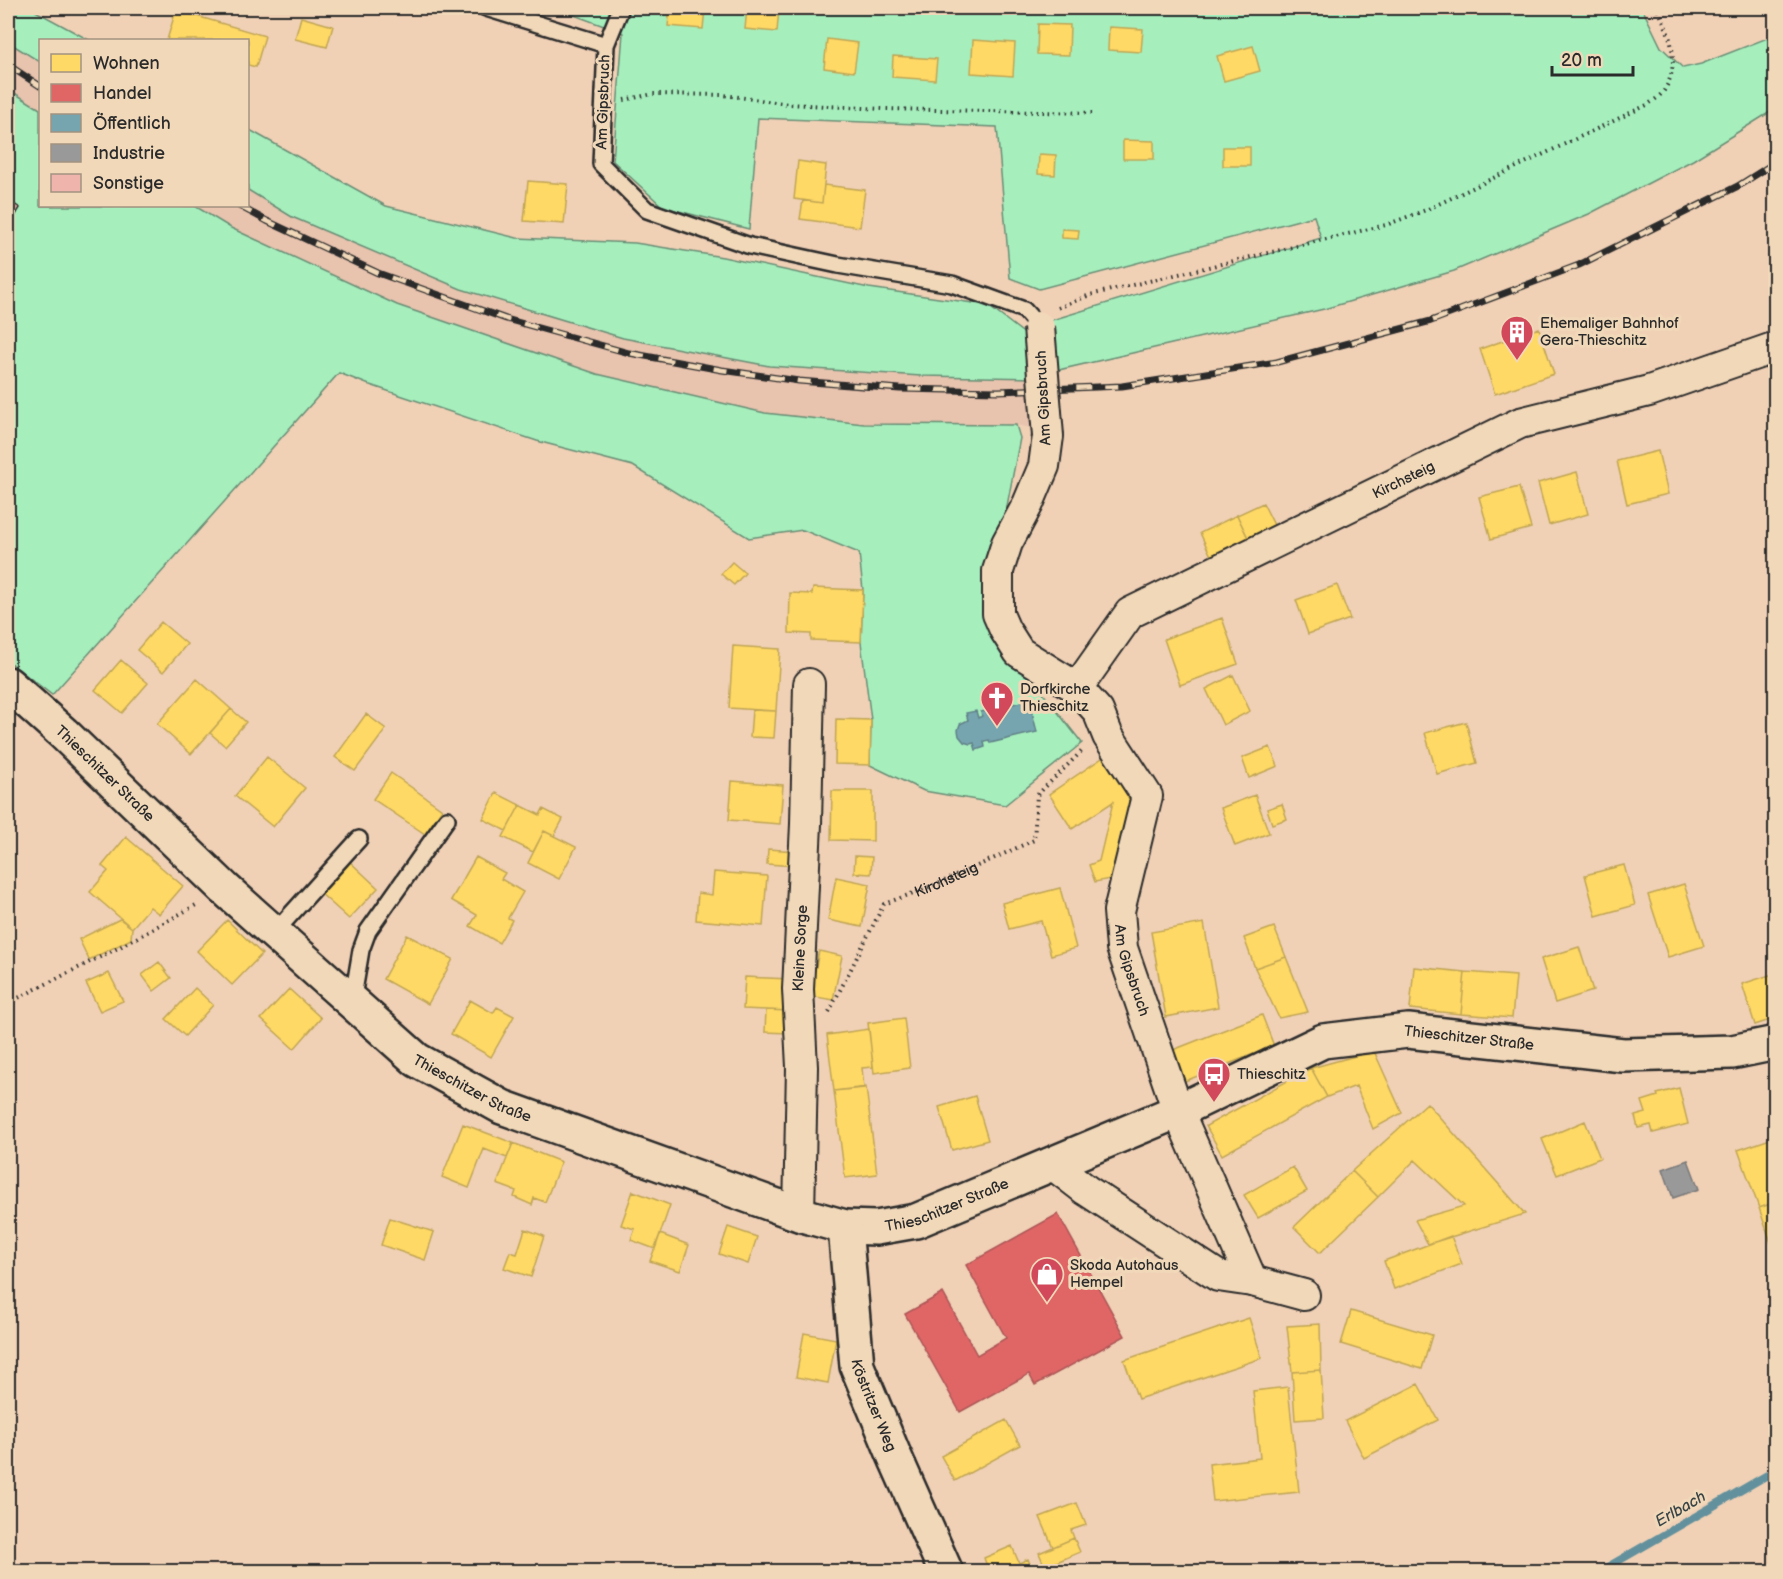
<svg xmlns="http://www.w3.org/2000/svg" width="1783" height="1579" font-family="'Balsamiq Sans',sans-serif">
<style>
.built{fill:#e8c3ae}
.green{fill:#a6efbd;stroke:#688d74;stroke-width:1.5}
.homes{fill:#ffd966;stroke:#bfa554;stroke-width:1.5}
.shops{fill:#e06666;stroke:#aa5454;stroke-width:1.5}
.public{fill:#76a5af;stroke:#608087;stroke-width:1.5}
.industry{fill:#999;stroke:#787878;stroke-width:1.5}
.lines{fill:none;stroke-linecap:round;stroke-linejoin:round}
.stream{stroke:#62909c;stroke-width:8}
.building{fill:#efb5ac;stroke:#2b2b2b;stroke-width:1.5}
.lane-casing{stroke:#2b2b2b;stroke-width:20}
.street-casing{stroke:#2b2b2b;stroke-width:34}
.secondary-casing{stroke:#2b2b2b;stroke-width:38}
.path{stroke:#2b2b2b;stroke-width:4;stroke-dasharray:1.5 4.5;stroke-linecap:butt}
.lane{stroke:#f1d8b9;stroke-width:15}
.street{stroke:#f1d8b9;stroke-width:30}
.secondary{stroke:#f1d8b9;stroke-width:33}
.rail-casing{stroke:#2b2b2b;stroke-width:7}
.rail{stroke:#f1d8b9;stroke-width:4.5;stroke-dasharray:14;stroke-linecap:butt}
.street-bridge-casing{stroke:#2b2b2b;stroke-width:34;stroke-linecap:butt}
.street-bridge{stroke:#f1d8b9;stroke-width:30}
.labels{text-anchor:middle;stroke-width:6;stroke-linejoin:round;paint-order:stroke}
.street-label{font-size:15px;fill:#2b2b2b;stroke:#f1d8b9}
.poi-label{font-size:15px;fill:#2b2b2b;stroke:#f1d8b9;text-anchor:start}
.water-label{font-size:16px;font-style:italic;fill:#394447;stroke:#f1d8b9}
</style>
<rect width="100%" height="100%" fill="#f1d1b6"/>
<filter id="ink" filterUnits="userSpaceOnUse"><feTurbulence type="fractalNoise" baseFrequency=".0167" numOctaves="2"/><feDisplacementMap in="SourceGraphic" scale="12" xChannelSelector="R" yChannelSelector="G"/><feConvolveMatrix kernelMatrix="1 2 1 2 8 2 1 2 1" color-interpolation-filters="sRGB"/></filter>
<g filter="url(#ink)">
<path class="built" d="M8,42L40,62V109L8,89Z
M248,190L293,217L461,289L623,338L769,366L921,376L1034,378L1036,429L1016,425L863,424L765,413L597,374L397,305L231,228L195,206H248Z"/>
<path class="green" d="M8,8H30L89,40H40V62L8,42Z
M555,8H1642L1661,47L1683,68L1701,64L1775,35V109L1693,160L1589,214L1454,271L1324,309L1054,371L1042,323L1321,238L1314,216L1039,289L1010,278L997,127L758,118L749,229L663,207L613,161L623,33Z
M8,89L40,109V206H195L231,228L397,305L597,374L765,413L864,424L1016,425L1020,438L993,579L1012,654L1082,743L1005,805L924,791L870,765L871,720L861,642L863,590L859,553L803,530L749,538L633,466L537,441L367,384L339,373L52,695L8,661Z
M248,129L386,206L517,238L635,243L723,257L869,288L987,305L1030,338L1034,378L921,376L769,366L623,338L461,289L292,217L248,190Z"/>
<path class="homes" d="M670,8H705L703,29L668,26Z
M747,8H779L777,32L745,29Z
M176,10L265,36L256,67L248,65V40H167Z
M301,17L333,26L327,47L295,39Z
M1038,24L1070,25L1069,55L1037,54Z
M1109,27L1143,29L1141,52L1108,50Z
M827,39L858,43L854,72L824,68Z
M973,40L1015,43L1013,76L971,73Z
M1253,46L1260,71L1224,81L1217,56Z
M893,56L937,59L935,80L892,77Z
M1123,140L1154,141V159H1123Z
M1223,147H1250V166H1223Z
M1039,154L1056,155L1055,175L1038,174Z
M798,161L826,165L822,203L794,199Z
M528,181L568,184L564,224L524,221Z
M824,185L865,190L860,227L800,219L803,200L822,203Z
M1062,229L1079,230L1078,239L1062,238Z
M1539,328L1554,374L1495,394L1480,349Z
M1658,451L1668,494L1627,504L1617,461Z
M1577,472L1588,514L1549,525L1538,483Z
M1519,487L1531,528L1491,539L1479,497Z
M1263,503L1274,525L1248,538L1237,515Z
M1237,515L1251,544L1214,562L1200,533Z
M732,562L745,573L734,585L721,574Z
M1337,585L1350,619L1308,634L1296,600Z
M813,588L863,590L861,642L811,640V634L789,633L790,593L812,594Z
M1222,618L1238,664L1180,685L1164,639Z
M161,622L187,644L163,672L137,650Z
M733,646L780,649L776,711L729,708Z
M121,660L148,683L122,713L95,690Z
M1233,675L1250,711L1223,725L1206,689Z
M197,679L231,709L191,754L157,724Z
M231,709L246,722L225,746L210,733Z
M752,710L776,711L774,738L750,737Z
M366,714L386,729L355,771L335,757Z
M836,719L871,720L870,765L835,764Z
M1466,722L1477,763L1437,774L1425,733Z
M1270,747L1278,766L1249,778L1242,758Z
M1111,752L1140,800L1120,877L1095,882L1089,865L1099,861L1113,802L1072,829L1049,794Z
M267,757L305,788L273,827L235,796Z
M391,773L442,809L425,834L373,799Z
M732,781L783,785L780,824L729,820Z
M832,791H873V841L831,840Z
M496,793L520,805L506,831L483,819Z
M1255,795L1269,833L1235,846L1221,808Z
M1282,804L1287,819L1272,824L1267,809Z
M520,805L540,815L543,809L563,819L554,836L544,831L533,852L503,837Z
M544,831L576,847L559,879L528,863Z
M126,837L183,886L159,914L150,907L132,928L90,892L108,871L102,866Z
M768,849L796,851L795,866L767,864Z
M855,856L872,857L871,874L854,873Z
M476,857L505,873L501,879L523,892L508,918L512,920L499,943L470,926L477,915L451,900Z
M348,860L378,888L349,919L319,892Z
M1624,865L1635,905L1596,916L1585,875Z
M714,872L767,876L763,926L696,920L698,893L712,895Z
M836,877L870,884L862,927L828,920Z
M1684,884L1704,946L1668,957L1648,895Z
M1060,888L1076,948L1051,955L1041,921L1009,929L1002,903Z
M120,919L132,928L131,939L89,960L79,939Z
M227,920L262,954L232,985L197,951Z
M1204,923L1218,1007L1166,1017L1151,932Z
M1274,927L1286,957L1255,968L1244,938Z
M407,935L453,959L428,1004L383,979Z
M1579,947L1593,991L1555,1003L1541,959Z
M819,951L842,956L833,1000L810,996Z
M1286,957L1308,1012L1279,1018L1255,968Z
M159,962L171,978L154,991L142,975Z
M1414,967L1465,972L1461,1014L1410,1009Z
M1465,972L1516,976L1512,1018L1461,1014Z
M109,973L123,1001L100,1011L86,983Z
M1776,973V1018L1755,1025L1742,984Z
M745,977L791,979L790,1011L743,1009Z
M195,988L213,1005L185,1036L166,1019Z
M289,989L321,1018L294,1049L261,1019Z
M470,1000L493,1013L497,1007L514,1016L491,1057L451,1034Z
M766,1010L790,1011L788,1033L765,1032Z
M1262,1015L1274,1046L1185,1081L1173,1050Z
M904,1018L910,1068L874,1073L868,1023Z
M869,1029L873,1067L862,1068L864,1088L834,1091L827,1035Z
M1374,1051L1402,1113L1373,1129L1356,1086L1327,1097L1311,1068Z
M1311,1068L1327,1097L1222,1155L1206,1126Z
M866,1087L877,1174L845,1178L834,1091Z
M1679,1088L1688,1124L1653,1133L1651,1125L1638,1128L1635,1116L1646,1113L1642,1101L1658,1096L1657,1094Z
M975,1096L988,1140L952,1150L939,1107Z
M1427,1103L1525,1214L1428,1244L1415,1220L1464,1206L1415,1160L1378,1197L1352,1171Z
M1585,1121L1600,1158L1557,1175L1542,1139Z
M463,1124L513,1143L507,1158L484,1149L469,1188L442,1177Z
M1776,1137V1202L1759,1208L1738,1150Z
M513,1143L561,1162L545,1202L534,1198L532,1205L514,1197L516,1191L497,1184Z
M1293,1167L1307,1191L1258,1218L1244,1195Z
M1352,1171L1378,1197L1320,1253L1294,1227Z
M633,1191L670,1205L655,1249L631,1240L635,1229L621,1225Z
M1776,1202V1257L1759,1208Z
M390,1218L434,1232L425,1260L381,1245Z
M728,1227L757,1237L748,1264L719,1254Z
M525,1229L544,1236L531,1277L504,1268L510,1252L517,1254Z
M660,1234L689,1245L680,1271L650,1261Z
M1451,1236L1462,1264L1394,1289L1384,1261Z
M1351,1311L1432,1335L1422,1369L1341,1344Z
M1249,1318L1262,1358L1138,1399L1124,1360Z
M1320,1324L1321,1370L1292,1372L1287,1326Z
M804,1333L836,1339L828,1383L796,1377Z
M1321,1370L1324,1418L1295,1420L1292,1372Z
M1418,1384L1438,1420L1364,1458L1345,1421Z
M1288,1387L1299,1492L1213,1501L1209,1464L1260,1458L1253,1391Z
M1006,1420L1020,1445L955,1481L941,1456Z
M1077,1503L1086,1525L1071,1530L1074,1538L1053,1547L1040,1517Z
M1074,1538L1080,1552L1045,1567L1039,1553Z
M1012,1546L1019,1563L1028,1559L1033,1572H989L984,1558Z"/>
<path class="shops" d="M1058,1214L1125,1336L1035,1385L1029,1374L960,1412L905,1314L943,1293L977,1355L1006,1338L966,1265Z"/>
<path class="public" d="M1029,700L1037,732L990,743L989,740L984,741L985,747L976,750L974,743L970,744L964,742L959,736L958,730L960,724L968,720L966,713L976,711L978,718L982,716L981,712Z"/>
<path class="industry" d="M1688,1160L1699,1189L1673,1198L1663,1169Z"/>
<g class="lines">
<path class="stream" d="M1599,1572L1776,1470"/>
</g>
<path class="building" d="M8,200L20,208L8,228Z"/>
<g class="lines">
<defs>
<path id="lane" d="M486,8L606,45L601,164L647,210L750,246L838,265L952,284L1024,310L1039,327
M606,45L621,8
M274,933L359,839
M352,1003L361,950L368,931L447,819"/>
<g id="street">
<path id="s2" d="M1048,436L1044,466L1028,504L1007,543L998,571V614L1005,630L1019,652L1077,688L1098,711L1108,736L1147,796L1119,911L1122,948L1178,1111L1252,1281L1304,1295"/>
<path id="s3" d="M1077,688L1130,613L1520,423L1649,391L1776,347"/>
<path d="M1051,1163L1086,1190L1218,1276L1252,1281"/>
<path id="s4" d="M799,1214L802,1067L798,989L806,824L809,684"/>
</g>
<g id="secondary">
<path id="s5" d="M8,684L63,733L225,889L417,1060L502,1107L799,1214L845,1227L876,1228L916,1221L1178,1111L1323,1041L1408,1031L1623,1055L1732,1052L1776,1043"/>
<path id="s6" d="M845,1227L857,1366L894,1455L946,1572"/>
</g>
</defs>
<use href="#lane" class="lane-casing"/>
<use href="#street" class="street-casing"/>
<use href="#secondary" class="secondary-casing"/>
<g class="path">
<path d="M624,100L653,94L724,95L789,104L883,109L1094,113"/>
<path d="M1058,308L1090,295L1386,225L1426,210L1647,105C1653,101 1661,96 1665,89C1681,62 1670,33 1657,8"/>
<path d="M8,1003L120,947L198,904"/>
<path id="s1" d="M829,1012L884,904L938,884L1034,840L1037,795L1083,750"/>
</g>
<use href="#lane" class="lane"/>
<use href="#street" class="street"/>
<use href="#secondary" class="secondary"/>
<defs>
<path id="rail" d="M8,65L40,86
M239,206L267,221L378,273L506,319L629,353L722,370L799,381L900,389L998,391L1122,386L1277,362L1431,321L1579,265L1738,186L1776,162"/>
</defs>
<use href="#rail" class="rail-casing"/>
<use href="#rail" class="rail"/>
<defs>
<path id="street-bridge" d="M1039,327L1048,436"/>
</defs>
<use href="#street-bridge" class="street-bridge-casing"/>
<use href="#street-bridge" class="street-bridge"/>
</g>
</g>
<defs>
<symbol id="building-pin" viewBox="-11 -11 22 30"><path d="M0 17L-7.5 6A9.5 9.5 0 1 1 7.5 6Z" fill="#d1495b" stroke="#f1d8b9"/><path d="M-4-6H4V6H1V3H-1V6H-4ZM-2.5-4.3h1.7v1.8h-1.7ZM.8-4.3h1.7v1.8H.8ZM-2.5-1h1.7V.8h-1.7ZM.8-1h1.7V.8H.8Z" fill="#fff"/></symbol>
<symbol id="church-pin" viewBox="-11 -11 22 30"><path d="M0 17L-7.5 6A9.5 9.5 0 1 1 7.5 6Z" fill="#d1495b" stroke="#f1d8b9"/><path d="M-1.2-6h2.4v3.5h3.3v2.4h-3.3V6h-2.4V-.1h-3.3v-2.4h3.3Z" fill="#fff"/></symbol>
<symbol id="bus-pin" viewBox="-11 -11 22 30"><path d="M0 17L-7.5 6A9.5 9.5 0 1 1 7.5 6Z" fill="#d1495b" stroke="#f1d8b9"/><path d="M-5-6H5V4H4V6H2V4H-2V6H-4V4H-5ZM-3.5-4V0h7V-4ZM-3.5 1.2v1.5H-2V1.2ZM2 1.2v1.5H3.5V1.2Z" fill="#fff"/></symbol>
<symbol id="shop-pin" viewBox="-11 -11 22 30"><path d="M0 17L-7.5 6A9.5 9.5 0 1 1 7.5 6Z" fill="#d1495b" stroke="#f1d8b9"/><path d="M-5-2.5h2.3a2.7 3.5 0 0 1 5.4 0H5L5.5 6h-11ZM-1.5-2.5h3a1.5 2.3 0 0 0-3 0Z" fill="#fff"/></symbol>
</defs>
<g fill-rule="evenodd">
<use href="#building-pin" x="1498" y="313" width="38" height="52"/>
<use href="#church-pin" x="978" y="679" width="38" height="52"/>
<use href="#bus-pin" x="1195" y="1055" width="38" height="52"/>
<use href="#shop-pin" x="1028" y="1255" width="38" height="52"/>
</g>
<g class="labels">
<g class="street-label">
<text transform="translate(603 102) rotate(-88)" y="5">Am Gipsbruch</text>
<text transform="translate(1043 398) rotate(-93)" y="5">Am Gipsbruch</text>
<text dy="5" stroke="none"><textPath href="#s3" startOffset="396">Kirchsteig</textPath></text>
<text dy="5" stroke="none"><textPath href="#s5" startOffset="132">Thieschitzer Straße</textPath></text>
<text dy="5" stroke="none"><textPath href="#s1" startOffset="188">Kirchsteig</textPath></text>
<text dy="5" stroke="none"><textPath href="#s4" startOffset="266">Kleine Sorge</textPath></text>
<text dy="5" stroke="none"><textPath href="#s2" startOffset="609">Am Gipsbruch</textPath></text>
<text dy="5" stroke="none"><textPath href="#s5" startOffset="1680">Thieschitzer Straße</textPath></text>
<text dy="5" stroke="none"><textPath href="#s5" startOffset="618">Thieschitzer Straße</textPath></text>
<text dy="5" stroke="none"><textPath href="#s5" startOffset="1122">Thieschitzer Straße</textPath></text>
<text dy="5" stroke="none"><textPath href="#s6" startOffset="182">Köstritzer Weg</textPath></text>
</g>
<g class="poi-label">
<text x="1540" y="328">Ehemaliger Bahnhof<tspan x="1540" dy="17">Gera-Thieschitz</tspan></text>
<text x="1020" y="694">Dorfkirche<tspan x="1020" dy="17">Thieschitz</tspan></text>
<text x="1237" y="1079">Thieschitz</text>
<text x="1070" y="1270">Skoda Autohaus<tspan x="1070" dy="17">Hempel</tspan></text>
</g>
<g class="water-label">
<text transform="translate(1680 1508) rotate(-30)" y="6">Erlbach</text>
</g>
</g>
<rect width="1783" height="1579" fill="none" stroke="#f1d8b9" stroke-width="30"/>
<rect x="15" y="15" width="1753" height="1549" fill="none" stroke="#2b2b2b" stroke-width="2" filter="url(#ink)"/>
<rect x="39" y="39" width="210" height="168" fill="#f1d8b9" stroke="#a29380" stroke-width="1.5"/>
<rect x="51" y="54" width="30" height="18" fill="#ffd966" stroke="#a29380" stroke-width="1.5"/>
<text x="93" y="69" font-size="18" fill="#2b2b2b">Wohnen</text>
<rect x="51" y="84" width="30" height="18" fill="#e06666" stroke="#a29380" stroke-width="1.5"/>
<text x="93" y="99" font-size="18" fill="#2b2b2b">Handel</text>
<rect x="51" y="114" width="30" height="18" fill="#76a5af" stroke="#a29380" stroke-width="1.5"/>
<text x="93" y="129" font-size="18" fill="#2b2b2b">Öffentlich</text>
<rect x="51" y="144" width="30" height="18" fill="#999999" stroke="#a29380" stroke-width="1.5"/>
<text x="93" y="159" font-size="18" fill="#2b2b2b">Industrie</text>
<rect x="51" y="174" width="30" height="18" fill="#efb5ac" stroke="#a29380" stroke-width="1.5"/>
<text x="93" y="189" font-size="18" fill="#2b2b2b">Sonstige</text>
<path d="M1552 66v9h81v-9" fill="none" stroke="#2b2b2b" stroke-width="3"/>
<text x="1561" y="66" font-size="18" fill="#2b2b2b" stroke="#f1d8b9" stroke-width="4.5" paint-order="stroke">20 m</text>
</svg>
